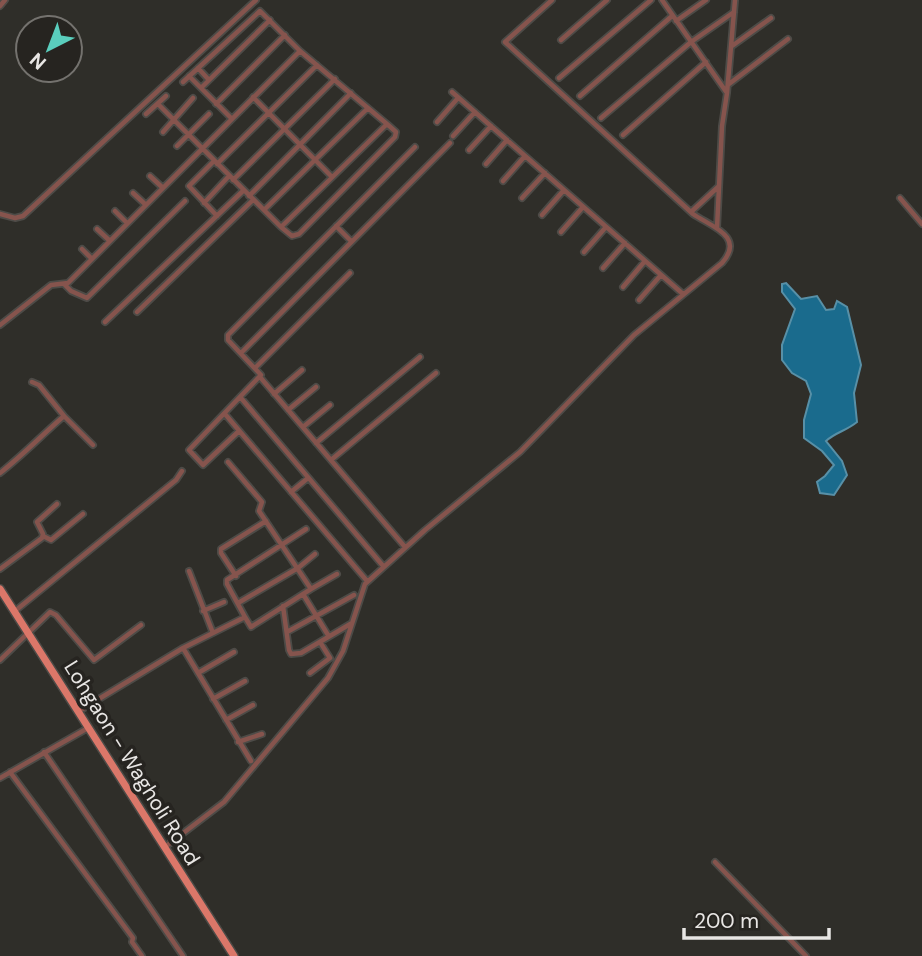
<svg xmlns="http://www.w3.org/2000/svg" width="922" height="956" font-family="'DM Sans',sans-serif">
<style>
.water{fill:#1a6b8d;stroke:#5890a7;stroke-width:2}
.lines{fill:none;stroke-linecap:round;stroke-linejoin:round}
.minor-casing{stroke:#4d4b47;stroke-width:8}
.primary-casing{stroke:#4d4b47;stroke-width:10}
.minor{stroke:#86544d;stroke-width:4.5}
.primary{stroke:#db7769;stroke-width:7}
.labels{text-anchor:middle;stroke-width:7;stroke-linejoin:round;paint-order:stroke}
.street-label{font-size:21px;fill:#e8e6e4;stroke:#262420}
</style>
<rect width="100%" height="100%" fill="#2f2e29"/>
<path class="water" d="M786,283L801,299L817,296L826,310L834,309L837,301L847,307L861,365L854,393L857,422C846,431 836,432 826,441L842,461L847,475L834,495L820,493L817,482L825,476L834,465L822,451L804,438V420L811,394L806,381L792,373L782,360V345L795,309L782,292V284Z"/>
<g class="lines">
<defs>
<path id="minor" d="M662,0L727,93L722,126L717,228
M0,6L5,0
M676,21L706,0
M561,40L607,0
M732,46L771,18
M198,68L209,80
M189,76L232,119
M559,78L651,0
M729,84L788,39
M201,88L270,20
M452,92L683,294
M727,93L735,0
M580,96L672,16
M253,97L331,176
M158,104L281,227L387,124L300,51L260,11L183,82
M216,104L285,35
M146,114L166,96
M601,118L691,42L734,12
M437,122L458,98
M163,132L193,98
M623,135L706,62
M453,136L475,112
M177,146L209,114
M469,150L491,126
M214,161L189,186L217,216
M217,164L317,65
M486,164L507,140
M150,176L163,188
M233,180L335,79
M503,181L525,156
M133,193L146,205
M249,196L351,93
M522,198L545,173
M900,198L922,224
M204,203L229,176
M264,210L368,108
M115,211L127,223
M691,212L718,187
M0,214L15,218L23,216L256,0
M542,215L564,190
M336,226L351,241
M281,227L292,236L299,234L395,137L396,132L387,124
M97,229L110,241
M561,232L583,207
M82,249L92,259
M584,252L606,227
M603,268L625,243
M65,285L71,291L87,298L185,201
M623,287L645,261
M639,300L661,275
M137,312L253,200
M105,322L244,190
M0,325L51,285L68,283L300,51
M241,353L450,143
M256,367L350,273
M260,377L405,547
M274,394L302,370
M241,398L384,567
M288,410L316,387
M225,414L367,581
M64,416L93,445
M303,427L330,405
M239,431L203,465L189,450L261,375L228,340V335L415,147
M316,443L420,357
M331,460L436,373
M0,473C23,455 42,435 64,416L39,385L32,382
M291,492L308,478
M43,536L51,540L83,514
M0,569L42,538L43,534L37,522L57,504
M189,571L213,633
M236,576L221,553V549L266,521
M311,589L337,574
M303,594L328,635
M238,603L298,568L315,554
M283,606L289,650L291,654L301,653L352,623
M15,611L176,480L182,471
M203,611L224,602
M245,617L227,584V580L306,529
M287,632L354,595
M183,648L251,761
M0,660L50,612L56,615L94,660L141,625
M198,673L234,652
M310,673L330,658L320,642
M213,699L245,681
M79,711L183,648L245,617L251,627L311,589L259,511L262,502L228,462
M226,720L253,705
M238,742L262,734
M44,752L183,956
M10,772L133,938L132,942L142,956
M0,778L88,728
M165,847L224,802L328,678L343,651L365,584L425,530L520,452L634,335L722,263C746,236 710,226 693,214L505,42L552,0
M715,862L806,956"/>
<path id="primary" d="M0,589L234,956"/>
</defs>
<use href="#minor" class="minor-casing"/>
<use href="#primary" class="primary-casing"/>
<use href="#minor" class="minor"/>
<use href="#primary" class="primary"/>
</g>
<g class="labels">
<g class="street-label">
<text transform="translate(132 763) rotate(58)" y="7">Lohgaon - Wagholi Road</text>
</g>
</g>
<g transform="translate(49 49) rotate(222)"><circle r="33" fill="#262420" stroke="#74726e" stroke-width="2"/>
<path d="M0-5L12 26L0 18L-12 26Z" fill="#5acebd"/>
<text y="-10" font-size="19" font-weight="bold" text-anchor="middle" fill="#e8e6e4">N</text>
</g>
<path d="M684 928v10h145v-10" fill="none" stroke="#e8e6e4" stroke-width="3.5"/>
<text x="694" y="928" font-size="21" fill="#e8e6e4" stroke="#262420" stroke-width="5" paint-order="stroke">200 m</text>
</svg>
